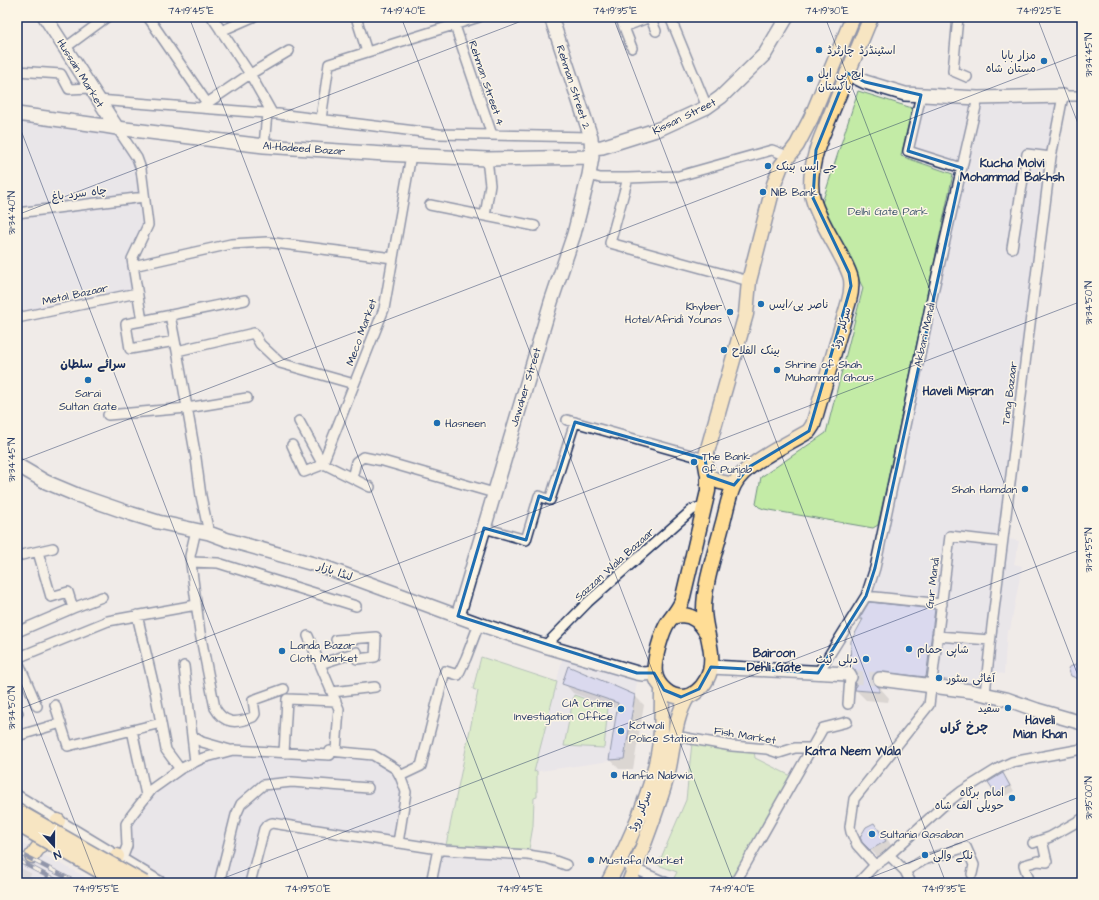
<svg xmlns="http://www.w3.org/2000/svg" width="1099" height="900" font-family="'Architects Daughter','Playpen Sans Arabic',sans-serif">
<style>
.built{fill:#e1dfec}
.green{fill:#c3eba6;stroke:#6f8d82}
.shadow{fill:#0003}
.building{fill:#bec4f6;stroke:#1b2f5e}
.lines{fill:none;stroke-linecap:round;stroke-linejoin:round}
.secondary-tunnel{stroke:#c5c5cc;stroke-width:13;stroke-dasharray:13 6;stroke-linecap:butt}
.primary-tunnel{stroke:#c5c5cc;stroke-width:14;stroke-dasharray:14 7;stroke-linecap:butt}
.street-casing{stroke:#1b2f5e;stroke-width:12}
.secondary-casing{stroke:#1b2f5e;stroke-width:16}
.primary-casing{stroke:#1b2f5e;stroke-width:17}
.street{stroke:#fcf5e5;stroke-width:9}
.secondary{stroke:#fcf5e5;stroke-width:13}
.primary{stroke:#ffdd96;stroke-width:14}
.rail-casing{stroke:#1b2f5e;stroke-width:4.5}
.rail{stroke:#fcf5e5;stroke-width:3;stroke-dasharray:9;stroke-linecap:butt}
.primary-bridge-casing{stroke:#1b2f5e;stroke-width:17;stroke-linecap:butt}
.primary-bridge{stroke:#ffdd96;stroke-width:14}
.marked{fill:none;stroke:#1f6fb2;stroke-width:3;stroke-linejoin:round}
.ticks{fill:none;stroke:#1b2f5e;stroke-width:1;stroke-opacity:0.45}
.poi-dot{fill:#1f6fb2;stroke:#fcf5e5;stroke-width:1.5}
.labels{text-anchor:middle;stroke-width:3;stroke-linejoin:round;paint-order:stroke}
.poi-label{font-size:11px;fill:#1b2f5e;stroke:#fcf5e5;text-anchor:start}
.street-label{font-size:11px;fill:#1b2f5e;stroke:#fcf5e5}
.park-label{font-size:11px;fill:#3d556c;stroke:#fcf5e5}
.neighbourhood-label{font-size:12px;font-weight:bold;fill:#1b2f5e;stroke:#fcf5e5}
.neatline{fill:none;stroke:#1b2f5e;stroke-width:1.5}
.ticks-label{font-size:10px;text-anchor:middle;fill:#1b2f5e}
</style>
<rect width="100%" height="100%" fill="#f0ebe8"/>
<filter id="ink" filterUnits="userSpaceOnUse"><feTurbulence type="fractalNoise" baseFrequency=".025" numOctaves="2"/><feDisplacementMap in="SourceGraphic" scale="8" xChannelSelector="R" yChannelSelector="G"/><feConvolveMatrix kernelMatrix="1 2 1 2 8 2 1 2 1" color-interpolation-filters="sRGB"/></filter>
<g filter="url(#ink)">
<path class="built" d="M921,95L1063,96L1005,538L1019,541L1014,564L1022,566L1010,630H1007L1004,674L988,671L985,694L931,685L942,604L866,596L962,168L908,151Z
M17,115L117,128L135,155L148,225L134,254L137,293L17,319Z
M564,653L638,676L624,759L533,772Z
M232,751L373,755L396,769L406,792L398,843L267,825L250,883H150L127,872L126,824L131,816L177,771Z
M17,841L97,883H17Z
M438,849L519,854L516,878L519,880L518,883H432Z"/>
<path class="green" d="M858,91L912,108L901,156L953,174L878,525L873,528L764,509L759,507L756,504L761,477L826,433L863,288L822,203Z
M481,657L557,682L534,772L537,771V797L534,798L533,826L528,855L445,850L478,691L473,689Z
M574,695L608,707L604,748L564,746Z
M692,743L754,750L755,758L795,778L734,883H680L673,880L677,872L658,865L686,800Z"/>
<path class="shadow" d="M934,610L944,620L936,686L883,684L881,689L889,698L888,702L866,700L856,690L859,676L863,622L860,619Z
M1082,656V684L1072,676L1078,665L1076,658Z
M564,683L634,695L644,705L633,769H619L610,759L618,709L573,693Z
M1002,774L1007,779L1014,791L1001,798L997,793Z
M874,824L882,831L893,848L878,857L871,850Z"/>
<path class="building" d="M869,602L935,609L926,677L877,672L873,674L872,678L875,685L879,687V692L855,690L858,676L855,670L850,667L851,641L863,619H859Z
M1082,661V680L1071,676L1068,668Z
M568,666L635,695L624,759L609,760L618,703L562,684Z
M1003,773L1010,786L996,794L988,782Z
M874,823L886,841L870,850L862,842L860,837L866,827Z"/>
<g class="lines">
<path class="secondary-tunnel" d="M850,677L880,679"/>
<path class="primary-tunnel" d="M19,883L32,856"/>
<defs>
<path id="street" d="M148,17L207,103
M212,17L250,74L272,113
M356,17L367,52
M452,17L492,135
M620,17L632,48
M650,17L656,31
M670,17L707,107
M958,17L953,71L967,77
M624,27L650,17
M221,31L253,17
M65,48L107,17
M17,71L61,74L69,89L90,88
M921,95L908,151L962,168
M98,100L278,114L439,134L591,137
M200,108L247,76L289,51
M321,119L329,64L479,17
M117,128L137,158L141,169L148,225L132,259L142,321L126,324L130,349L175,341
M264,146L267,113
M589,175L600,178H628L679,176L772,150L788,156
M628,178L610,243L749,281
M430,205L535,226
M17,213L144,197
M485,216L490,185L487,159
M1012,248L1027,154L1051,157
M133,266L231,244L267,242L393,258
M170,315L177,351L254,333L260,344L280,363L354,384
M17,318L137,293
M142,321L245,300
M177,351L196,458L201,496L209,533
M108,415L187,408L247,398
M567,420L705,459
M299,421L322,463L370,487
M292,445L304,472L322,465L384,309L411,155
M352,478L356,462L363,457L383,461L494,493
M484,528L526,540L539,496L550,500L575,422
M196,530L190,556L200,633L215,708C224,724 236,724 253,717L255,714L253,700L284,689
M38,552L51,597L68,592L73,608
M17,556L53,548
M191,562L218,563L356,606
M866,596L942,604
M137,615L155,691L166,750L180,769
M17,632L73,608L102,597
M308,636L339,709L336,751
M937,636L990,640
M545,646L588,602L692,510L696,508L704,509
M17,658L108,621L196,605
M17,659L37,706
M320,664L357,652V659L375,657L376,637L336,640
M184,666L195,762
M818,673L866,596L875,568L934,288L978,98
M332,692L375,687
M985,694L992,626L1051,157L1063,96H1082
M848,704L850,677
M55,705L68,746L161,723
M17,714L18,713
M132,730L146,795
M17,736L61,723
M192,736L202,742L230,750
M675,736L732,746L767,749L779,753L795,748H812
M284,753L287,699L336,701
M400,776L421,766L445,671L458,675L466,658L479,624
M17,795L163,883
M1033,843L1050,837L1082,819
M889,855L905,871L911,883
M122,859L127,846L126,824L131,816L152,789L180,769L203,758L233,750L330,755V751L373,755L396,769L400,776L406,792L398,843
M619,862L667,883
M875,865L857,845L851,832L850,827L854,799L929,705L950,536L1002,542
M905,871L924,860L966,847L974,865L972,874
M219,883L236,815L241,804L263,785L292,782L368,788
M250,883L264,829L267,825L272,823L445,850L528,855L547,858L566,865
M431,883L438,849
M735,883L823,728L847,722
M858,883L875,865L883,860L889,855L944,805L962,791L999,768L1012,762L1082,749
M1030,883L1024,865L1038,861L1047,862L1042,840"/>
<path id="secondary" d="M45,17L117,128
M847,73L865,82L905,94L978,98L1063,96
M17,114L105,126L117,128L264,146L385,154L487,159L592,157
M592,148L602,147L659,129L707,107L721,97L765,54L787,17
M17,465L46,482L77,495L132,514L158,522L209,533L228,540L324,567L479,624L545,646L637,673L643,674L655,673
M458,616L551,302L574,234L589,175L592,157L591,137L551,17
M711,667L848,674L850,677
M880,679L970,691L1006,699L1037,710L1082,723"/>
<path id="primary" d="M853,17L811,118L797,145L781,166L774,184L749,281L746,314L705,459L708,476V491L682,601C678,610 674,614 669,621C662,630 653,662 655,673C656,680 661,687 666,691C672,696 681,698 689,696C699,692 707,682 710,671C715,650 704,630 704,609C704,584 716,550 722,526C726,513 728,497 734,485C745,463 788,444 809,431L813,425L849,301C851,294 852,287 851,279C849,270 844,262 840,254C831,237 818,217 813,199C808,181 814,155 821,138L871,17
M708,476L720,482L734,485
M673,617C688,611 699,620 706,632
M32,856L58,821
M102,883L106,879L117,856
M608,883C630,841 654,789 660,742C662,724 662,705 662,687
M629,883C643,847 657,812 667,776C674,749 673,720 688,696"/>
</defs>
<use href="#street" class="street-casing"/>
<use href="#secondary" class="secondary-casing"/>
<use href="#primary" class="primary-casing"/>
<use href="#street" class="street"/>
<use href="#secondary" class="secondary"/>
<use href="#primary" class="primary"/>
<defs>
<path id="rail" d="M17,852L77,883
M17,860L61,883"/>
</defs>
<use href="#rail" class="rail-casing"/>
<use href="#rail" class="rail"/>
<defs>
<path id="primary-bridge" d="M17,811L144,883
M17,824L121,883"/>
</defs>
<use href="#primary-bridge" class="primary-bridge-casing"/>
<use href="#primary-bridge" class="primary-bridge"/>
</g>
</g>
<path d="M0 0H1099V900H0ZM847,73L865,82L921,95L908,151L962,168L875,568L866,596L818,673L711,667L699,689L681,697L664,690L654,673H637L458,616L484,528L526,540L539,496L550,500L575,422L705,459L708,476L734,485L749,467L809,431L851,286L849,273L813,198L816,150Z" fill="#f0ebe8" fill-opacity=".55" fill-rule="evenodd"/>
<path class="marked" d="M847,73L865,82L921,95L908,151L962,168L875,568L866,596L818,673L711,667L699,689L681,697L664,690L654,673H637L458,616L484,528L526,540L539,496L550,500L575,422L705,459L708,476L734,485L749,467L809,431L851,286L849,273L813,198L816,150Z"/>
<path class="ticks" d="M189,17L522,883M401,17L734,883M613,17L946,883M825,17L1082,686M1037,17L1082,134M17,120L310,883M17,215L532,17M17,462L1082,53M17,672L98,883M17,710L1082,301M211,883L1082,549M856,883L1082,796"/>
<g class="poi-dot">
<circle cx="819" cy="50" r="4"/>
<circle cx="1044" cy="61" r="4"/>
<circle cx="810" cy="79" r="4"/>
<circle cx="768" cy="166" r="4"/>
<circle cx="763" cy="192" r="4"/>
<circle cx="761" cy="304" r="4"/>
<circle cx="730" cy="312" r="4"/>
<circle cx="724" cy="350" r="4"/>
<circle cx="777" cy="370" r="4"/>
<circle cx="88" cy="380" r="4"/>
<circle cx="437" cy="423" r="4"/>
<circle cx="694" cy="462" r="4"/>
<circle cx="1025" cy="489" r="4"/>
<circle cx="909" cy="649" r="4"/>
<circle cx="282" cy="651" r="4"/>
<circle cx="866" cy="659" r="4"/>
<circle cx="939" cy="678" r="4"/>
<circle cx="1008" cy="708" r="4"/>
<circle cx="621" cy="709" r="4"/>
<circle cx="621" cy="731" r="4"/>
<circle cx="614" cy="775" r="4"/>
<circle cx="1012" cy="798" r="4"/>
<circle cx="872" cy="834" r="4"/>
<circle cx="925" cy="855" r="4"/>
<circle cx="591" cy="860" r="4"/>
</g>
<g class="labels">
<g class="poi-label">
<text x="827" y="54">اسٹینڈرڈ چارٹرڈ</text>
<text x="1036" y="59" text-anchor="end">مزار بابا<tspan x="1036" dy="13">مستان شاہ</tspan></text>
<text x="818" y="77">ایچ بی ایل<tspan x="818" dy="13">پاکستان</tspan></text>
<text x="776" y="170">جے ایس بینک</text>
<text x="771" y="196">NIB Bank</text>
<text x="769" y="308">ناصر پی/ایس</text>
<text x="722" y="310" text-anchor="end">Khyber<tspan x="722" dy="13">Hotel/Afridi Younas</tspan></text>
<text x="732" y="354">بینک الفلاح</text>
<text x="785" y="368">Shrine of Shah<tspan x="785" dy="13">Muhammad Ghous</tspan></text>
<text x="88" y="397" text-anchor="middle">Sarai<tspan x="88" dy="13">Sultan Gate</tspan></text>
<text x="445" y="427">Hasneen</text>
<text x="702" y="460">The Bank<tspan x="702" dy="13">Of Punjab</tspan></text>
<text x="1017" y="493" text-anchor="end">Shah Hamdan</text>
<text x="290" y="649">Landa Bazar<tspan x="290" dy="13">Cloth Market</tspan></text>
<text x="917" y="653">شاہی حمام</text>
<text x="858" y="663" text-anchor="end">دہلی گیٹ</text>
<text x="947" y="682">آغاٹی سٹور</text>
<text x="613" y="707" text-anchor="end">CIA Crime<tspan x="613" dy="13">Investigation Office</tspan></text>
<text x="1000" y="712" text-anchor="end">سفید</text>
<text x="629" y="729">Kotwali<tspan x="629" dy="13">Police Station</tspan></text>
<text x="622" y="779">Hanfia Nabwia</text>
<text x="1004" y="796" text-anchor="end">امام برگاہ<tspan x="1004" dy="13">حویلی الف شاہ</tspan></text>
<text x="880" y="838">Sultania Qasaban</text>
<text x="933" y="859">نلکے والی</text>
<text x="599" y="864">Mustafa Market</text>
</g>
<g class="street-label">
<text transform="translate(81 73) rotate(58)" y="4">Hussain Market</text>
<text transform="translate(487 83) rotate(71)" y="4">Rehman Street 4</text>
<text transform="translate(574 87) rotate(72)" y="4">Rehman Street 2</text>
<text transform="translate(684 116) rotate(-26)" y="4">Kissan Street</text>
<text transform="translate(304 148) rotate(4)" y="4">Al-Hadeed Bazar</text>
<text transform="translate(79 193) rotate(-7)" y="4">چاہ سرد باغ</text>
<text transform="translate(75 294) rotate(-12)" y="4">Metal Bazaar</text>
<text transform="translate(841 328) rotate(-74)" y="4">سرکلر روڈ</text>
<text transform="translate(361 332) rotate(-70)" y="4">Meco Market</text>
<text transform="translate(924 335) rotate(-78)" y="4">Akbari Mandi</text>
<text transform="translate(525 387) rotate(-73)" y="4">Jawaher Street</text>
<text transform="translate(1009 393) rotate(-83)" y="4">Tang Bazaar</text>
<text transform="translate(614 564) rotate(-42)" y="4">Sazzan Wala Bazaar</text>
<text transform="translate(335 571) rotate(19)" y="4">لنڈا بازار</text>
<text transform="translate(932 583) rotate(-83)" y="4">Gur Mandi</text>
<text transform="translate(745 735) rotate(9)" y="4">Fish Market</text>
<text transform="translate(640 811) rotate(-69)" y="4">سرکلر روڈ</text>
</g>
<g class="park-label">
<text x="888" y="215">Delhi Gate Park</text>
</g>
<g class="neighbourhood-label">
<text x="1012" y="167">Kucha Molvi<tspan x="1012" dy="14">Mohammad Bakhsh</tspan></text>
<text x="93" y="368">سرائے سلطان</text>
<text x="958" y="395">Haveli Misran</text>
<text x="774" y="657">Bairoon<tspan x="774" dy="14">Dehli Gate</tspan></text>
<text x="1040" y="724">Haveli<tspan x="1040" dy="14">Mian Khan</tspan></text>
<text x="964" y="731">چرخ گراں</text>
<text x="853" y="755">Katra Neem Wala</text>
</g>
</g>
<rect width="1099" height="900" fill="none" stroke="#fcf5e5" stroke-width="44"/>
<g transform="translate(54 846) rotate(159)" stroke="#fcf5e5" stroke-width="3" paint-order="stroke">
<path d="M0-3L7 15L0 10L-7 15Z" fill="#1b2f5e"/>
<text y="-6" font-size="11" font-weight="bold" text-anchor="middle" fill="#1b2f5e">N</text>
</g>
<rect x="22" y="22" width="1055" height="856" class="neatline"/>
<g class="ticks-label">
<text x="191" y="14">74°19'45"E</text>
<text x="403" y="14">74°19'40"E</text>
<text x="615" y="14">74°19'35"E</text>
<text x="827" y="14">74°19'30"E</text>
<text x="1039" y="14">74°19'25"E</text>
<text transform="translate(1088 55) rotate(-90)" y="4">31°34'45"N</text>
<text transform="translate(11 213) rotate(-90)" y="4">31°34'40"N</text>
<text transform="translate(1088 303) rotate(-90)" y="4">31°34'50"N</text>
<text transform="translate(11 460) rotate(-90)" y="4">31°34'45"N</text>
<text transform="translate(1088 550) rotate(-90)" y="4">31°34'55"N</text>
<text transform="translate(11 708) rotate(-90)" y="4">31°34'50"N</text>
<text transform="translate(1088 798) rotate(-90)" y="4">31°35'00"N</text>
<text x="96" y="892">74°19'55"E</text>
<text x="308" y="892">74°19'50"E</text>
<text x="520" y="892">74°19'45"E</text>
<text x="732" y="892">74°19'40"E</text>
<text x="944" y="892">74°19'35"E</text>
</g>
</svg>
